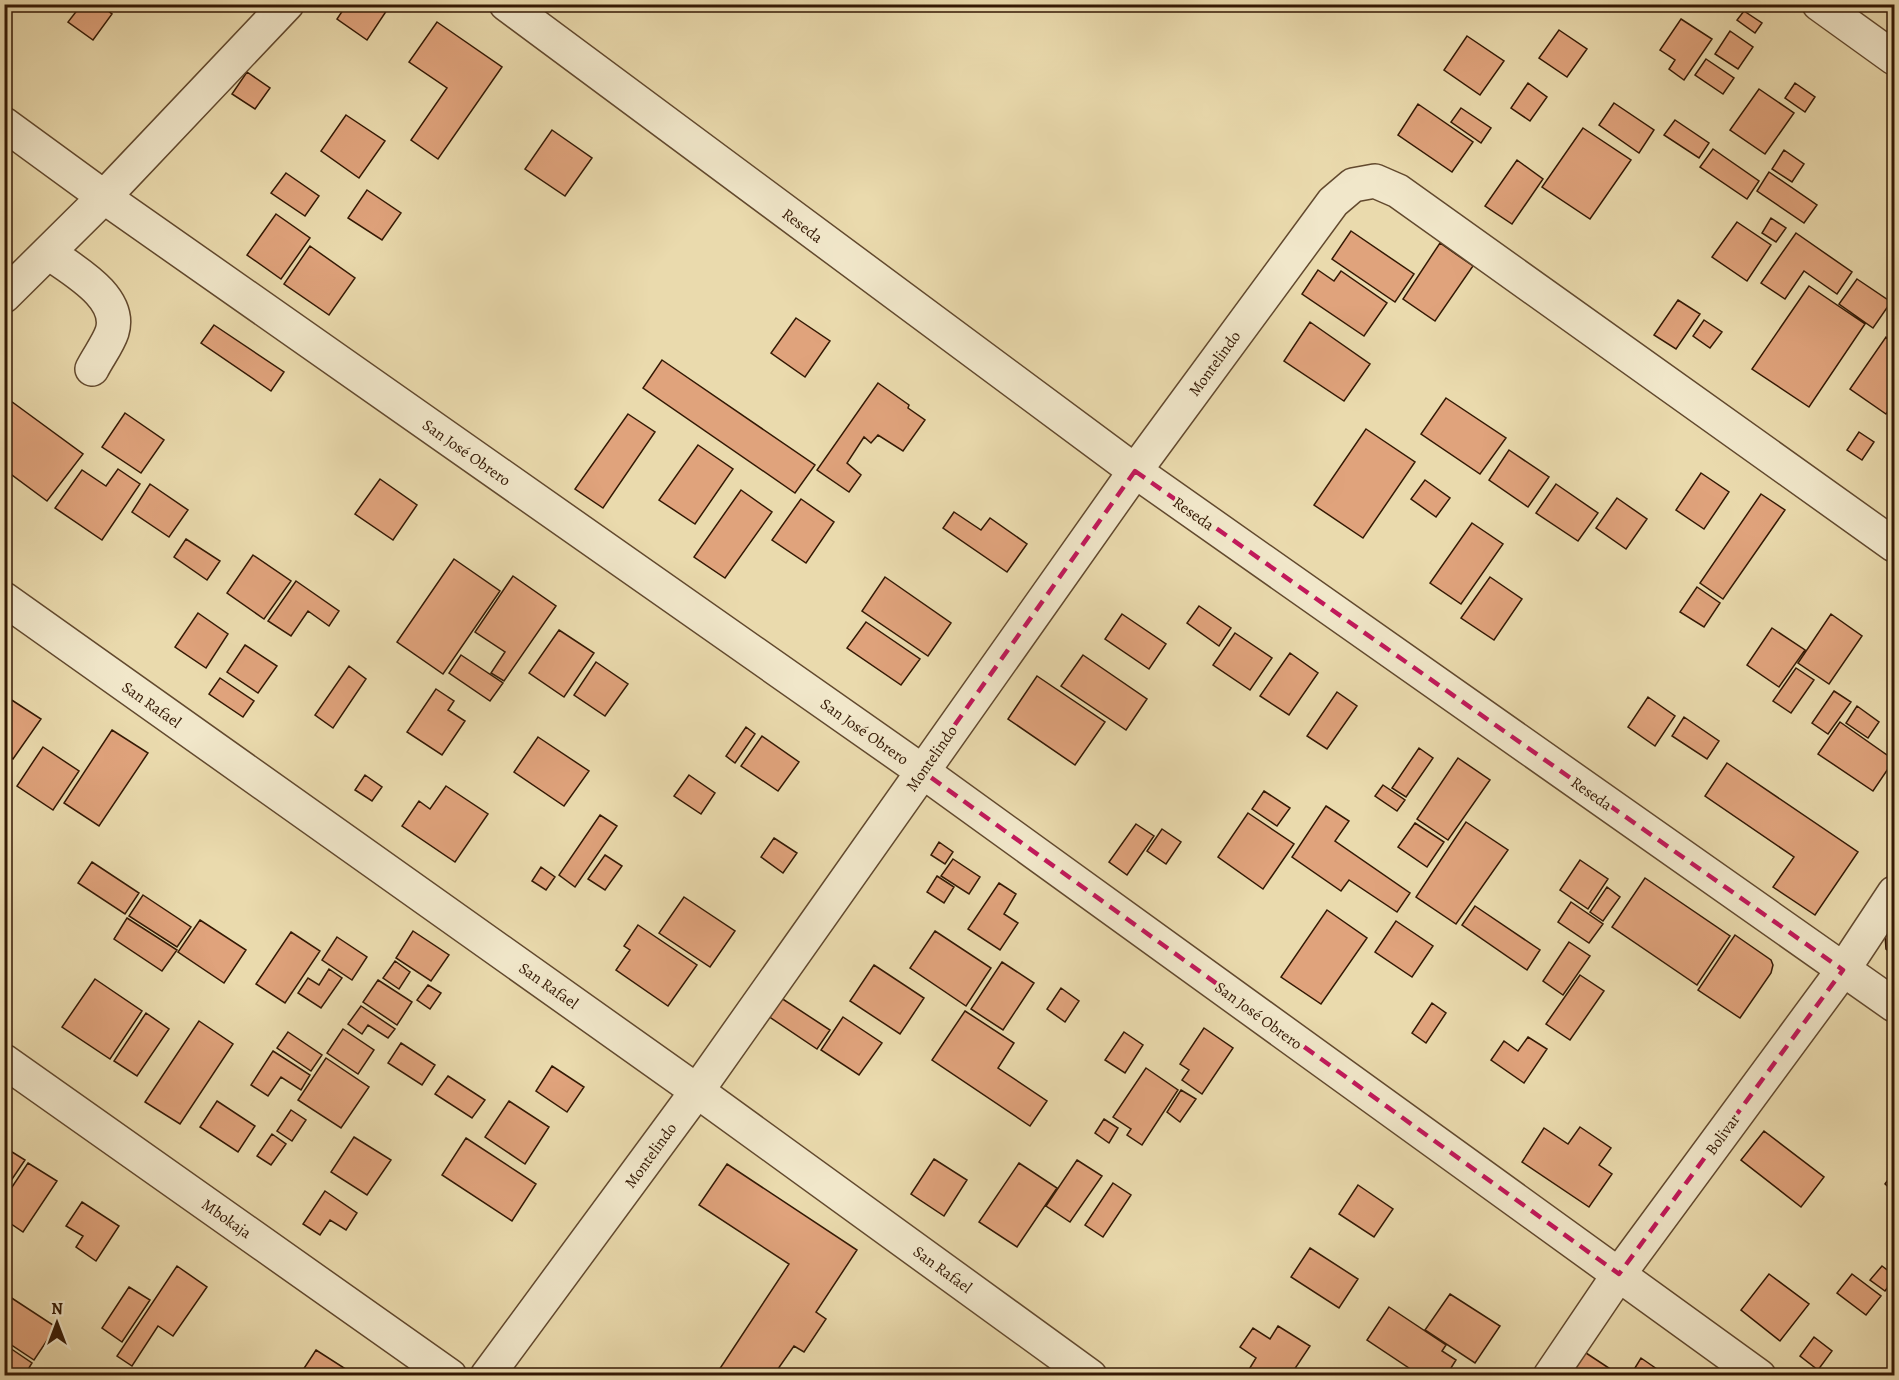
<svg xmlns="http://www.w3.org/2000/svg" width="1899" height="1380" font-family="Alegreya,serif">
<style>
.building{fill:#e0a37c;stroke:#341904;stroke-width:1.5}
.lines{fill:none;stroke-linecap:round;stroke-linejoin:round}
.minor-casing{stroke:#62492e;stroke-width:36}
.minor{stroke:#f1e7ca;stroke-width:33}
.marked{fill:none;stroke:#c2185b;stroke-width:4.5;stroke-dasharray:12 8;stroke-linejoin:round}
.labels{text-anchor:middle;stroke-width:6;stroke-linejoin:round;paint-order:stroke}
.street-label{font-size:16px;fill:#341904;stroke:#f1e7ca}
</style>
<rect width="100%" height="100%" fill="#eadaad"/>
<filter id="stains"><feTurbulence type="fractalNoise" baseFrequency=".00333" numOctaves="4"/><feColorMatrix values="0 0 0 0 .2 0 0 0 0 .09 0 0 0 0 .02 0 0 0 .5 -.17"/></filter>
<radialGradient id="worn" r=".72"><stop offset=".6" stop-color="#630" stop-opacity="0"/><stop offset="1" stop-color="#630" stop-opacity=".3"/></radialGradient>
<path class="building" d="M82,4H99L112,14L93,40L68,22Z
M347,4H391L367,40L337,19Z
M1744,11L1762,23L1755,33L1737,20Z
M1681,19L1712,39L1684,80L1669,69L1675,60L1660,50Z
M437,22L502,67L438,159L411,140L447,88L409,62Z
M1559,30L1587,49L1567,77L1539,58Z
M1730,31L1753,47L1738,69L1715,54Z
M1467,36L1504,61L1480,95L1444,70Z
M1706,59L1734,78L1723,94L1695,75Z
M247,72L270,88L255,109L232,94Z
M1528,83L1547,97L1530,121L1511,108Z
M1795,83L1815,97L1805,112L1785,98Z
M1759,89L1794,113L1765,154L1730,130Z
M1614,103L1654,130L1639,153L1599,125Z
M1418,104L1473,142L1452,172L1398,135Z
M1461,108L1491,128L1481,143L1451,122Z
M346,115L385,141L359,178L321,151Z
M1675,120L1709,143L1699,158L1664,135Z
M1583,128L1631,160L1590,219L1542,187Z
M552,130L592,158L565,196L525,169Z
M1713,149L1759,181L1747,199L1700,167Z
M1784,150L1804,164L1792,182L1772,169Z
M1517,160L1543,179L1512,224L1485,206Z
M1769,172L1817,205L1804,223L1757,191Z
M286,173L319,196L305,216L271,193Z
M367,190L401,213L382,240L348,218Z
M276,214L310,238L281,279L247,255Z
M1771,218L1786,228L1776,242L1762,233Z
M1737,222L1771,245L1747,281L1712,257Z
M1351,231L1414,274L1395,302L1332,259Z
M1796,233L1852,272L1837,294L1804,271L1785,299L1761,283Z
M1440,243L1473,266L1435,321L1403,299Z
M310,246L355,278L329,315L284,284Z
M1318,270L1334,281L1341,271L1387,303L1364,336L1302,294Z
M1857,279L1891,302L1873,328L1839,304Z
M1809,286L1865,324L1809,407L1752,369Z
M1678,300L1700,314L1676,349L1654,335Z
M796,318L830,341L805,377L771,353Z
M1704,320L1722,332L1710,348L1693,336Z
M1310,322L1370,364L1344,401L1284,361Z
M214,325L284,372L271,391L201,343Z
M1886,337L1894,343V403L1886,414L1850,389Z
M662,360L815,465L795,493L643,388Z
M878,383L909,405L908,408L925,420L903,451L878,435L871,443L864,437L847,463L861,475L849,492L817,470Z
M4,396L83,454L47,501L4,469Z
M1446,398L1506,438L1480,474L1421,434Z
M125,413L164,440L141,473L102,447Z
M628,414L655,432L603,508L575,489Z
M1366,429L1415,462L1363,538L1314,505Z
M1859,432L1874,442L1862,460L1847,450Z
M698,445L733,469L695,524L659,500Z
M1509,450L1549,477L1528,507L1489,480Z
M118,469L140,484L102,540L55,508L82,470L106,486Z
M1701,473L1729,492L1704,529L1676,510Z
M380,479L417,505L393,540L355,514Z
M1425,480L1450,498L1436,517L1411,499Z
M150,484L188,510L169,537L132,512Z
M1556,484L1598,513L1578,541L1536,513Z
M741,490L772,512L725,578L694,557Z
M1761,494L1785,510L1723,599L1700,583Z
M1617,498L1647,519L1626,549L1596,528Z
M801,499L834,522L806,563L772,540Z
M954,512L981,530L990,518L1027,544L1007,572L943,528Z
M1472,523L1503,544L1461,604L1430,583Z
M186,539L220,561L207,580L174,557Z
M253,555L291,581L264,619L227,593Z
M454,559L500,591L443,674L397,642Z
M513,576L556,606L504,681L491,673L505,652L475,632Z
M885,577L951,623L928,656L862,611Z
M1490,577L1522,599L1494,640L1461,618Z
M296,581L339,611L329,626L308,611L291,636L268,621Z
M1697,587L1720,603L1704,627L1680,612Z
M1199,606L1231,628L1219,646L1187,623Z
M198,613L228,634L206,668L175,647Z
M1122,614L1166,644L1149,669L1105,639Z
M1831,614L1862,636L1829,684L1798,663Z
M866,622L920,659L901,685L847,648Z
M1772,628L1805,650L1779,687L1747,665Z
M559,630L594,653L564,697L529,673Z
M1235,633L1272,658L1250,690L1213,665Z
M245,645L277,666L258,693L227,672Z
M1290,653L1318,673L1289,715L1260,696Z
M461,655L503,683L490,701L449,673Z
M1083,655L1147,699L1126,730L1061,686Z
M596,662L628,684L605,716L574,695Z
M349,666L366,679L333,728L315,715Z
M1796,668L1814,680L1791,713L1773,701Z
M1037,676L1105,722L1075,765L1008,719Z
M220,678L254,701L243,717L209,694Z
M436,689L454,701L448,710L465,721L442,755L407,732Z
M1834,691L1851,702L1828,734L1812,723Z
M1337,692L1357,706L1327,749L1307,736Z
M4,695L41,719L13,759L4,754Z
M1648,697L1675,716L1655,746L1628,727Z
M1857,706L1879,722L1868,738L1846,723Z
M1684,717L1719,741L1707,759L1672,736Z
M1840,722L1894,760L1873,791L1818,754Z
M746,727L755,734L735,763L726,756Z
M112,730L148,753L99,826L64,803Z
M762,736L799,762L778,791L741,766Z
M538,737L589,771L564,806L514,772Z
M43,747L79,771L53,810L17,786Z
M1419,748L1433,758L1406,797L1392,788Z
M1458,758L1490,780L1448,840L1417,819Z
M1727,763L1858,852L1815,915L1773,887L1794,857L1705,796Z
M365,775L382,787L372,801L355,790Z
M689,775L715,793L701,814L674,796Z
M1383,785L1405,800L1397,811L1375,796Z
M446,786L488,814L455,862L402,826L419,801L430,809Z
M1264,791L1290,808L1277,826L1252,809Z
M1326,806L1349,821L1335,841L1410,893L1397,912L1349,880L1341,891L1292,857Z
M1248,813L1294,844L1263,889L1218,857Z
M600,815L617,826L575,887L559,875Z
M1466,822L1508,850L1456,924L1416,897Z
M1415,823L1444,842L1427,867L1398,847Z
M1136,824L1154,836L1127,875L1109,862Z
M1162,829L1181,842L1166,864L1147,851Z
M774,838L797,853L783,873L761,857Z
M939,842L953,852L945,864L931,855Z
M605,855L622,866L605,890L588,879Z
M953,859L980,877L969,894L941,876Z
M1580,860L1608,879L1588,909L1560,890Z
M92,862L139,893L125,914L78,883Z
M541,867L555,877L546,890L532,881Z
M937,876L954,887L944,903L927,892Z
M1645,878L1730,936L1697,985L1612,927Z
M999,883L1016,894L1004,914L1018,923L1000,950L968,929Z
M1607,887L1620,897L1603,921L1590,912Z
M143,895L191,927L177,947L129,916Z
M684,897L735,931L710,967L659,933Z
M1571,902L1603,924L1589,943L1558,922Z
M1475,906L1540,950L1527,970L1462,925Z
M1327,910L1367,938L1321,1004L1281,977Z
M127,918L177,950L162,971L114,939Z
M200,920L246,950L224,983L178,952Z
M1396,921L1433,946L1412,977L1375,952Z
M638,925L697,965L668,1006L616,970L630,950L624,946Z
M1893,928L1894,929V955L1886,949L1885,935Z
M413,931L449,955L431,981L396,958Z
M935,931L991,968L966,1006L910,968Z
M291,932L320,951L285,1003L256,984Z
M1735,935L1771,960L1773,965L1771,973L1740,1018L1698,990Z
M337,937L367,957L352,980L322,960Z
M1569,942L1590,956L1563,995L1543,981Z
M395,961L410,972L399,989L383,978Z
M1002,962L1034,983L1003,1030L971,1009Z
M874,965L924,998L900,1034L850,1001Z
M329,969L342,978L321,1008L298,993L308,978L319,985Z
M1580,975L1604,991L1570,1040L1546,1024Z
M95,979L142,1011L110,1059L62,1027Z
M378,980L412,1002L397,1025L363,1002Z
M428,985L441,993L430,1009L417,1000Z
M1061,988L1079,1001L1065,1022L1047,1009Z
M775,994L830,1030L817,1049L762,1012Z
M1432,1003L1446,1013L1426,1043L1412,1033Z
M361,1006L395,1029L388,1038L368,1025L362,1034L348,1024Z
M965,1011L1014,1043L998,1068L1047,1101L1030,1126L932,1060Z
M146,1013L169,1029L137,1076L114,1061Z
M843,1017L882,1043L859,1075L821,1050Z
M199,1021L233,1044L180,1124L145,1102Z
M1204,1028L1233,1048L1202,1094L1182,1080L1189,1070L1180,1064Z
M343,1029L374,1050L358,1074L327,1053Z
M288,1032L322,1055L311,1071L277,1048Z
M1124,1032L1143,1045L1125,1073L1105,1060Z
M1528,1037L1547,1049L1524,1083L1491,1060L1504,1041L1518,1051Z
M401,1043L435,1065L422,1085L388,1063Z
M273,1051L310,1075L301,1090L281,1077L268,1096L251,1085Z
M326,1058L369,1087L341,1128L298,1100Z
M552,1066L584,1087L567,1112L536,1091Z
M1146,1068L1178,1090L1142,1145L1127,1135L1131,1129L1113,1117Z
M448,1076L485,1100L472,1118L435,1094Z
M1181,1090L1196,1099L1180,1122L1167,1112Z
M217,1101L255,1126L238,1152L200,1127Z
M509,1101L549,1127L525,1164L485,1137Z
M291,1110L306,1120L292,1141L277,1131Z
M1104,1119L1118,1128L1109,1143L1095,1133Z
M1580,1127L1611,1148L1599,1165L1612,1174L1589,1207L1522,1162L1544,1128L1568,1144Z
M1764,1131L1824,1177L1801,1207L1741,1160Z
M272,1134L286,1144L271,1165L257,1156Z
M354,1137L391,1160L367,1195L331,1172Z
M466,1138L536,1184L512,1221L442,1175Z
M4,1147L25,1160L4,1191Z
M934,1159L967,1180L944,1216L911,1194Z
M1077,1160L1102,1176L1070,1222L1046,1206Z
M28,1163L57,1181L23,1232L4,1219V1199Z
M1019,1163L1057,1188L1017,1247L979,1222Z
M727,1164L857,1250L816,1312L826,1319L804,1352L794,1346L773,1376H715L789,1264L699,1205Z
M1894,1172V1192L1885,1184Z
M1113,1183L1131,1195L1103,1237L1085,1225Z
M1358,1185L1393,1209L1374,1237L1339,1214Z
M325,1191L357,1213L346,1230L330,1220L320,1235L303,1224Z
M82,1202L119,1226L96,1261L76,1247L83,1236L66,1226Z
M1310,1248L1358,1279L1339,1308L1291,1277Z
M177,1266L207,1287L173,1336L158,1326L132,1366L117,1356Z
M1882,1266L1894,1275V1279L1885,1291L1870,1280Z
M1769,1274L1809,1304L1780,1341L1741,1310Z
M1852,1274L1881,1296L1866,1315L1837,1293Z
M129,1287L150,1300L122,1342L102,1328Z
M4,1293L56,1327L34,1360L4,1340Z
M1450,1294L1500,1326L1475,1363L1425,1330Z
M1389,1307L1446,1345L1442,1351L1456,1360L1446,1376H1421L1367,1340Z
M1278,1326L1310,1346L1290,1376H1245L1256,1358L1240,1347L1253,1328L1270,1339Z
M1814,1337L1832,1351L1818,1370L1800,1356Z
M4,1344L32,1363L24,1376H4Z
M316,1350L352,1373L351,1376H299Z
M1583,1351L1621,1376H1588L1573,1366Z
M1641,1358L1667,1376H1630Z"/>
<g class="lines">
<defs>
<path id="minor" d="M506,4L1135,471L1894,1005
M1819,4L1894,58
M4,124L104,197L922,771L1759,1376
M49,253C72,270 123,297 112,332C108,344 98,357 92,369
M4,296L104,197L287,4
M4,599L697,1091L1090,1376
M4,1061L450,1376
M487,1376L697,1091L1135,471L1333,202L1353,185L1375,181L1398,191L1894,545
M1550,1376L1619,1274L1843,970L1894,893"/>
</defs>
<use href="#minor" class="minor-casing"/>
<use href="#minor" class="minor"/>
</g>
<path class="marked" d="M1135,471L1843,970L1619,1274L922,771Z"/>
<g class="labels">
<g class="street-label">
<text transform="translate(803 225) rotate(37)" y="6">Reseda</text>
<text transform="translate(1214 363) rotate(-54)" y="6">Montelindo</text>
<text transform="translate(467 452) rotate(35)" y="6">San José Obrero</text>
<text transform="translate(1194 513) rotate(35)" y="6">Reseda</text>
<text transform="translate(152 704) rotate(35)" y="6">San Rafael</text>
<text transform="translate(865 731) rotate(35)" y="6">San José Obrero</text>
<text transform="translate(931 758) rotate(-55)" y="6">Montelindo</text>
<text transform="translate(1592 793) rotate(35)" y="6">Reseda</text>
<text transform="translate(549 985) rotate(35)" y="6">San Rafael</text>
<text transform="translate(1259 1015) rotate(36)" y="6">San José Obrero</text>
<text transform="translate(1722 1134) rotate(-54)" y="6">Bolivar</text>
<text transform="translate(650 1155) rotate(-54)" y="6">Montelindo</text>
<text transform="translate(227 1218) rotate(35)" y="6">Mbokaja</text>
<text transform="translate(943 1269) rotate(36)" y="6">San Rafael</text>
</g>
</g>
<rect width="1899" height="1380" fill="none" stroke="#eadaad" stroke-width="24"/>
<rect x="6" y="6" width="1887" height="1368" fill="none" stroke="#341904" stroke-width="3"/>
<rect x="12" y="12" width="1875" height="1356" fill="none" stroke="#341904" stroke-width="1.5"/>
<g transform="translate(57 1323)" stroke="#f1e7ca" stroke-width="4.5" paint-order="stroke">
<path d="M0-4.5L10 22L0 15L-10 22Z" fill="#341904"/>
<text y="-9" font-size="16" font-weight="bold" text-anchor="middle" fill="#341904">N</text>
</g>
<rect width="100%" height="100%" filter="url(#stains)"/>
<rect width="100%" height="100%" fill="url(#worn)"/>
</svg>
